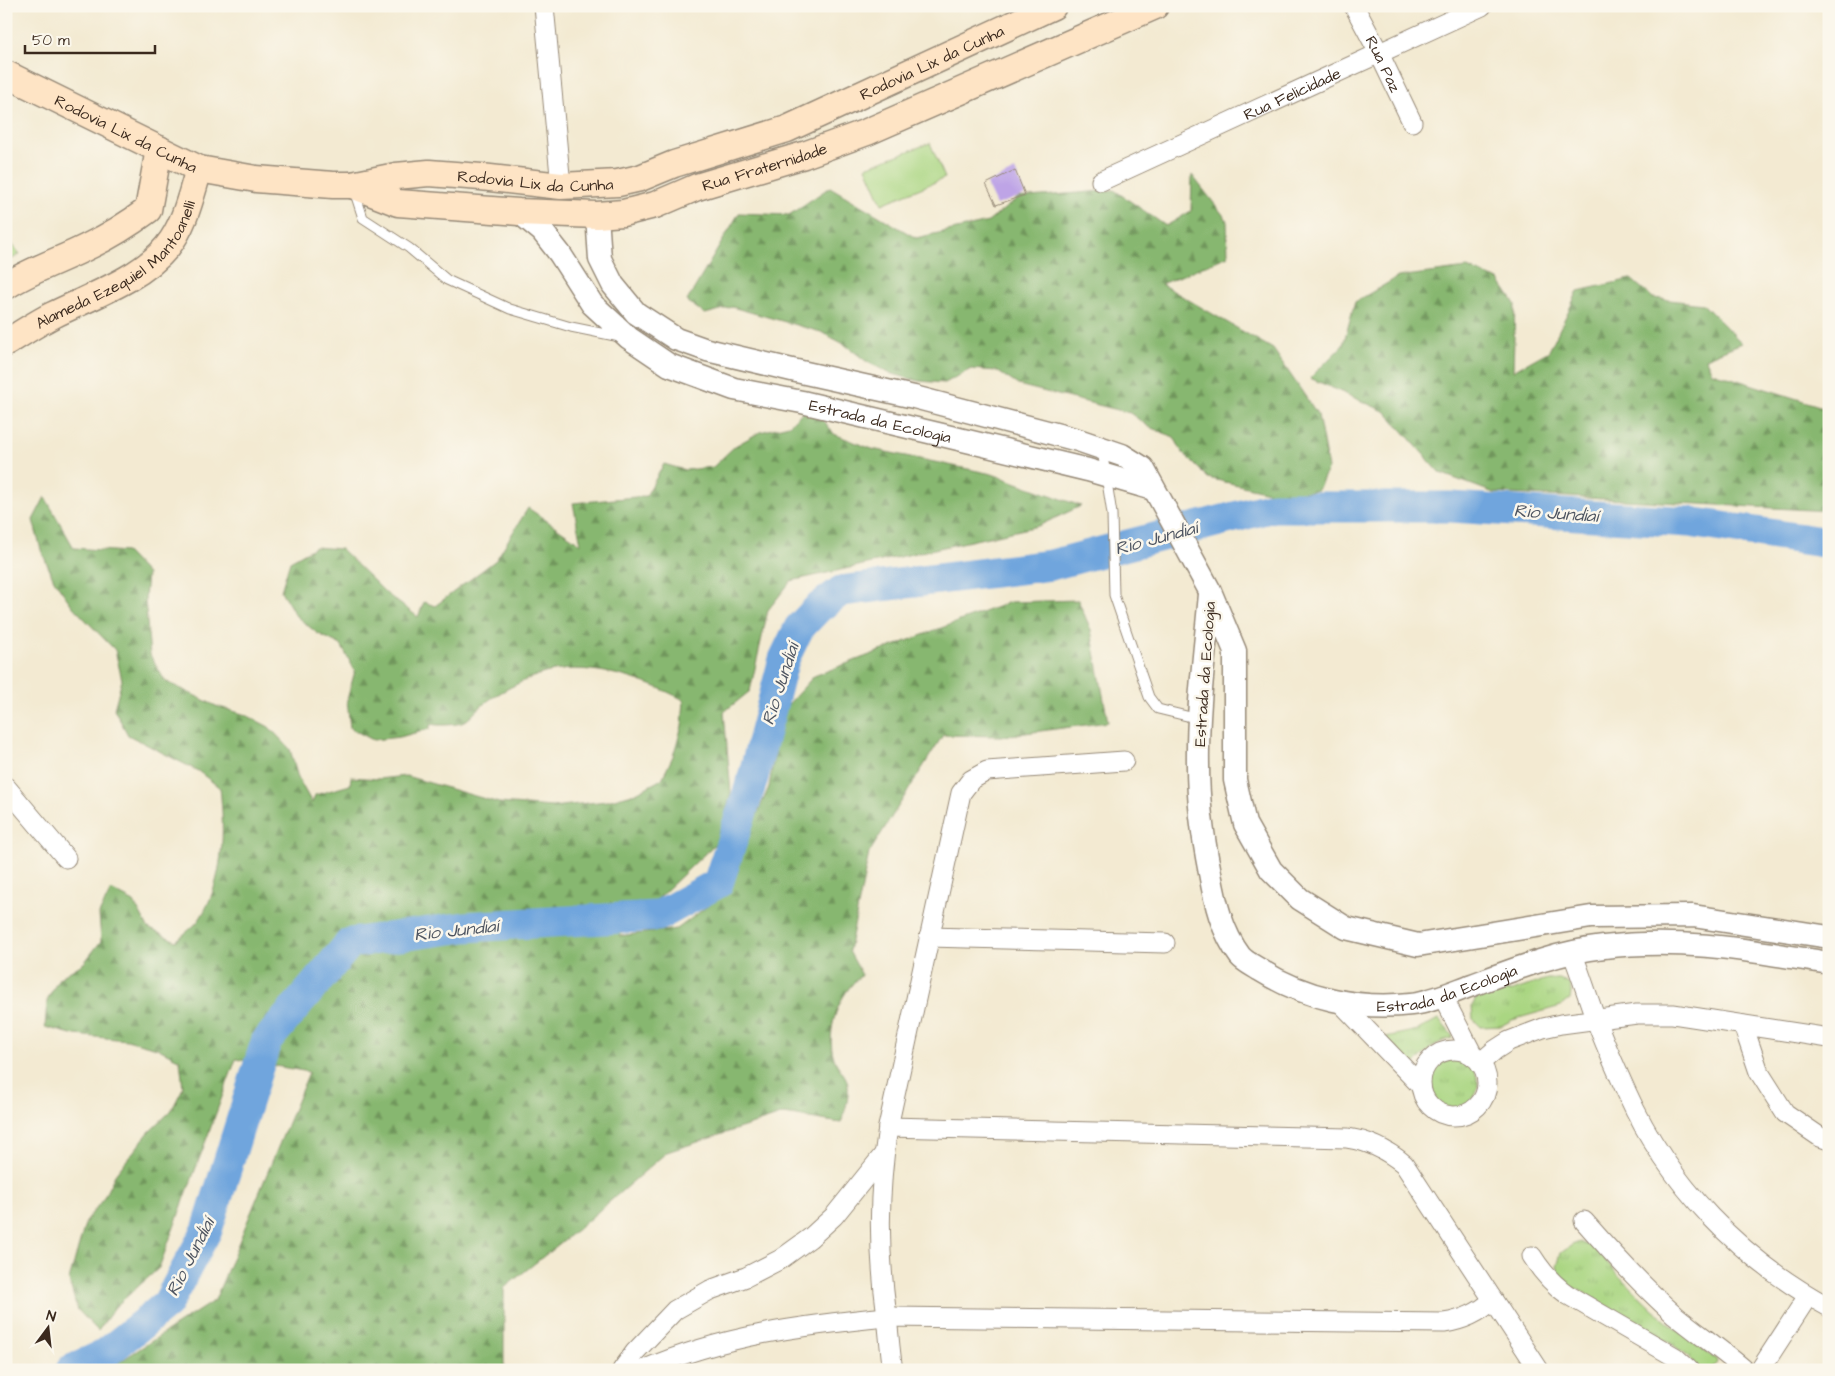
<svg xmlns="http://www.w3.org/2000/svg" width="1835" height="1376" font-family="'Architects Daughter',sans-serif">
<style>
.grass{fill:url(#grass-tufts);stroke:#728050}
.forest{fill:url(#forest-firs);stroke:#617047}
.garden{fill:#aad682;stroke:#728050}
.lines{fill:none;stroke-linecap:round;stroke-linejoin:round}
.river{stroke:#70a5dd;stroke-width:31}
.building{fill:#bea4e6}
.service-casing{stroke:#978a78;stroke-width:11}
.minor-casing{stroke:#978a78;stroke-width:21}
.tertiary-casing{stroke:#978a78;stroke-width:25}
.secondary-casing{stroke:#978a78;stroke-width:29}
.service{stroke:#fff;stroke-width:9}
.minor{stroke:#fff;stroke-width:19}
.tertiary{stroke:#fff;stroke-width:22}
.secondary{stroke:#fee4c5;stroke-width:26}
.labels{text-anchor:middle;stroke-width:5;stroke-linejoin:round;paint-order:stroke}
.street-label{font-size:16px;fill:#3b2a1e;stroke:#fbf7ec}
.water-label{font-size:18px;font-style:italic;fill:#4e5561;stroke:#fbf7ec}
</style>
<defs>
<pattern id="grass-tufts" width="24" height="20" patternUnits="userSpaceOnUse" patternTransform="scale(1.25)"><rect width="24" height="20" fill="#aad682"/><path d="M3 7l-1-3M5 7V3M7 7l1-3M15 17l-1-3M17 17v-4M19 17l1-3" fill="none" stroke="#93b870"/></pattern>
<pattern id="forest-firs" width="22" height="20" patternUnits="userSpaceOnUse" patternTransform="scale(1.25)"><rect width="22" height="20" fill="#87b770"/><path d="M5 1l3.5 6h-7zM16 11l3.5 6h-7z" fill="#70955b"/></pattern>
</defs>
<rect width="100%" height="100%" fill="#fbf7ec"/>
<filter id="ink" filterUnits="userSpaceOnUse"><feTurbulence type="fractalNoise" baseFrequency=".02" numOctaves="2"/><feDisplacementMap in="SourceGraphic" scale="10" xChannelSelector="R" yChannelSelector="G"/><feConvolveMatrix kernelMatrix="1 2 1 2 8 2 1 2 1" color-interpolation-filters="sRGB"/></filter>
<filter id="wash" filterUnits="userSpaceOnUse"><feTurbulence type="fractalNoise" baseFrequency=".0096" numOctaves="4" result="noise"/><feDisplacementMap in="SourceGraphic" scale="20" xChannelSelector="R" yChannelSelector="G"/><feGaussianBlur stdDeviation="1.12" result="paint"/><feColorMatrix in="noise" values="0 0 0 0 0 0 0 0 0 0 0 0 0 0 0 0 0 1.4 0 .05"/><feComposite in="paint" operator="in"/></filter>
<g filter="url(#wash)">
<rect width="100%" height="100%" fill="#f3ead2"/>
<path class="grass" d="M6,237L20,254L6,263Z
M1547,979H1560L1570,985L1571,992L1570,999L1561,1006L1512,1020L1501,1026L1481,1027L1473,1019L1472,1006L1477,997L1487,993L1513,991Z
M1438,1019L1452,1035V1038C1432,1043 1426,1053 1412,1066L1386,1037L1418,1030Z
M1430 1084a24 24 0 1 1 48 0a24 24 0 1 1-48 0Z
M1580,1242L1593,1247L1624,1281L1654,1310L1685,1336L1716,1359L1717,1363L1708,1370H1699L1688,1356L1673,1345L1585,1293L1570,1286L1560,1275L1557,1267L1561,1253L1572,1245Z"/>
<path class="forest" d="M1192,175L1227,220L1228,256L1161,284L1273,349L1318,415L1328,468L1318,490L1281,495L1208,478L1182,452L1174,437L1149,427L1130,413L1018,385L997,371L971,369L945,383L919,381L889,373L866,361L844,344L821,332L732,307L705,314L687,301L739,213L789,215L830,187L916,238L988,222L1018,198L1114,190L1166,226L1191,211Z
M1467,268L1499,280L1515,304L1513,371L1549,351L1578,291L1631,279L1653,298L1703,304L1742,343L1705,358L1712,372L1829,409V511L1494,493L1440,473L1386,412L1310,378L1343,345L1355,302L1398,277Z
M811,404L834,434L872,449L992,474L1081,506L1038,526L791,581L768,610L750,691L724,712L731,793L718,841L619,936L677,929L721,896L769,787L781,712L814,676L1010,602L1078,600L1091,630L1108,722L1003,736L943,735L869,853L849,951L862,975C839,992 825,1031 834,1058C837,1068 848,1076 848,1086C849,1099 845,1111 841,1123L784,1114L667,1152L579,1228L504,1288V1367L500,1370H107L215,1300L309,1072L236,1059L159,1268L115,1307L98,1331L77,1309L69,1280L86,1221L103,1199L115,1175L149,1132L171,1111L183,1088L180,1060L157,1048L127,1040L75,1035L45,1027L47,1001L59,978L84,963L101,941L99,914L111,890L134,902L148,928L176,941C183,934 193,928 199,920C224,883 225,830 220,788L198,771L128,735L114,709L122,680L115,650L73,607L54,580L41,550L33,520L45,497L74,548L126,552L147,574L145,600L150,655L165,681L216,706L246,715L269,727L290,749L298,778L312,803L315,795L350,785L351,777L378,779L406,776L499,803L552,807L607,801L636,793L662,779L673,756L682,726L684,700C646,680 592,662 549,672C533,675 496,693 484,704C477,709 472,717 464,722C459,725 437,726 431,724L429,729L400,737L373,740L350,728L347,700L355,671L341,645L317,633L296,616L281,591L290,561L315,547L341,549L387,594L418,617L424,602L435,606L496,560L528,508L581,544L573,503L646,496L664,464L685,470L713,467L735,446L760,432L789,425Z"/>
<path class="garden" d="M930,143L945,178L882,204L866,167Z"/>
<g class="lines">
<path class="river" d="M71,1370L105,1354L167,1304L207,1230L266,1042L350,943L465,927L658,916L718,883L752,781L784,659L799,628L818,608L841,591L1051,565L1273,507H1451L1689,522L1829,543"/>
</g>
<g id="blocks">
<path class="building" d="M1015,170L1025,195L996,205L986,184Z"/>
</g>
</g>
<g filter="url(#ink)">
<use href="#blocks" fill-opacity="0" stroke="#978a78" stroke-width="1"/>
<g class="lines">
<defs>
<path id="service" d="M354,190L363,218L409,248L447,280L510,309L571,327L620,337
M1102,450L1112,514L1114,595L1149,697L1158,709L1199,719"/>
<g id="minor">
<path d="M544,6L561,186"/>
<path id="s1" d="M1354,6L1379,53L1412,122"/>
<path id="s2" d="M1101,181L1482,6"/>
<path d="M6,787L66,858"/>
<path d="M929,937L1165,943"/>
<path d="M1572,952C1581,975 1588,998 1596,1020C1605,1045 1616,1069 1627,1093C1668,1184 1741,1260 1829,1307"/>
<path d="M1442,995L1474,1057"/>
<path d="M1339,1001L1421,1086"/>
<path d="M1743,1025L1759,1072L1785,1113L1820,1137L1829,1140"/>
<circle cx="1454" cy="1083" r="33"/>
<path d="M1480,1063L1495,1050L1509,1041L1543,1028L1561,1024L1637,1014H1673L1829,1038"/>
<path d="M888,1127L1347,1138C1370,1141 1387,1150 1404,1164L1539,1370"/>
<path d="M1584,1221C1613,1254 1642,1286 1675,1315C1698,1334 1722,1350 1745,1370"/>
<path d="M1532,1256C1542,1272 1552,1284 1568,1295L1675,1357L1689,1370"/>
<path d="M622,1370L635,1352L675,1310L710,1290L746,1277L781,1259L810,1238L834,1216L884,1154"/>
<path d="M643,1370C721,1336 803,1325 887,1317L1444,1323C1464,1320 1479,1313 1493,1300"/>
<path d="M893,1370C890,1352 889,1334 887,1317C878,1250 878,1193 888,1127L961,793L971,780L987,771L1124,761"/>
<path d="M1760,1370L1808,1296"/>
</g>
<g id="tertiary">
<path id="s3" d="M519,212L542,231L560,254L592,304L629,338L669,365L734,389L802,402L942,435L1088,470L1153,489"/>
<path d="M597,215L600,259L613,285L636,313L676,339L707,350L792,370L914,397L1078,440L1122,455L1143,468L1210,591L1235,651V780L1245,824L1271,870L1300,899L1346,928L1418,945L1591,917L1693,916L1829,937"/>
<path id="s4" d="M1210,594C1205,651 1197,709 1198,766C1198,803 1203,838 1210,873C1215,902 1222,932 1240,956C1245,962 1254,966 1260,970C1305,998 1358,1010 1411,1004C1431,1002 1453,992 1472,985C1515,969 1558,952 1604,947C1681,937 1753,951 1829,963"/>
</g>
<g id="secondary">
<path id="s5" d="M6,74L199,169L256,179L333,185H352L396,176L429,173L481,177L561,186L618,183L640,178L674,164L787,129L1053,6"/>
<path id="s6" d="M352,185L398,203L519,212L597,215L623,213L655,205L697,187L804,155L867,132L1155,6"/>
<path d="M6,286C32,269 62,260 89,246C110,236 129,224 148,210L159,149"/>
<path id="s7" d="M6,343C22,333 37,323 53,315C89,297 141,279 167,247C185,225 191,195 199,169"/>
</g>
</defs>
<use href="#service" class="service-casing"/>
<use href="#minor" class="minor-casing"/>
<use href="#tertiary" class="tertiary-casing"/>
<use href="#secondary" class="secondary-casing"/>
<use href="#service" class="service"/>
<use href="#minor" class="minor"/>
<use href="#tertiary" class="tertiary"/>
<use href="#secondary" class="secondary"/>
</g>
</g>
<g class="labels">
<g class="street-label">
<text dy="6" stroke="none"><textPath href="#s5" startOffset="974">Rodovia Lix da Cunha</textPath></text>
<text dy="6" stroke="none"><textPath href="#s1" startOffset="65">Rua Paz</textPath></text>
<text dy="6" stroke="none"><textPath href="#s2" startOffset="210">Rua Felicidade</textPath></text>
<text dy="6" stroke="none"><textPath href="#s5" startOffset="134">Rodovia Lix da Cunha</textPath></text>
<text dy="6" stroke="none"><textPath href="#s6" startOffset="424">Rua Fraternidade</textPath></text>
<text dy="6" stroke="none"><textPath href="#s5" startOffset="554">Rodovia Lix da Cunha</textPath></text>
<text dy="6" stroke="none"><textPath href="#s7" startOffset="138">Alameda Ezequiel Mantoanelli</textPath></text>
<text dy="6" stroke="none"><textPath href="#s3" startOffset="436">Estrada da Ecologia</textPath></text>
<text transform="translate(1204 674) rotate(-86)" y="6">Estrada da Ecologia</text>
<text dy="6" stroke="none"><textPath href="#s4" startOffset="590">Estrada da Ecologia</textPath></text>
</g>
<g class="water-label">
<text transform="translate(1556 513) rotate(4)" y="6">Rio Jundiaí</text>
<text transform="translate(1156 538) rotate(-15)" y="6">Rio Jundiaí</text>
<text transform="translate(780 684) rotate(-72)" y="6">Rio Jundiaí</text>
<text transform="translate(456 930) rotate(-6)" y="6">Rio Jundiaí</text>
<text transform="translate(190 1257) rotate(-63)" y="6">Rio Jundiaí</text>
</g>
</g>
<rect width="1835" height="1376" fill="none" stroke="#fbf7ec" stroke-width="25"/>
<g transform="translate(48 1328) rotate(15)" stroke="#fbf7ec" stroke-width="4" paint-order="stroke">
<path d="M0-4L9 19L0 12L-9 19Z" fill="#3b2a1e"/>
<text y="-8" font-size="14" font-weight="bold" text-anchor="middle" fill="#3b2a1e">N</text>
</g>
<path d="M25 45v8h130v-8" fill="none" stroke="#3b2a1e" stroke-width="2.5"/>
<text x="32" y="45" font-size="15" fill="#3b2a1e" stroke="#fbf7ec" stroke-width="4" paint-order="stroke">50 m</text>
</svg>
